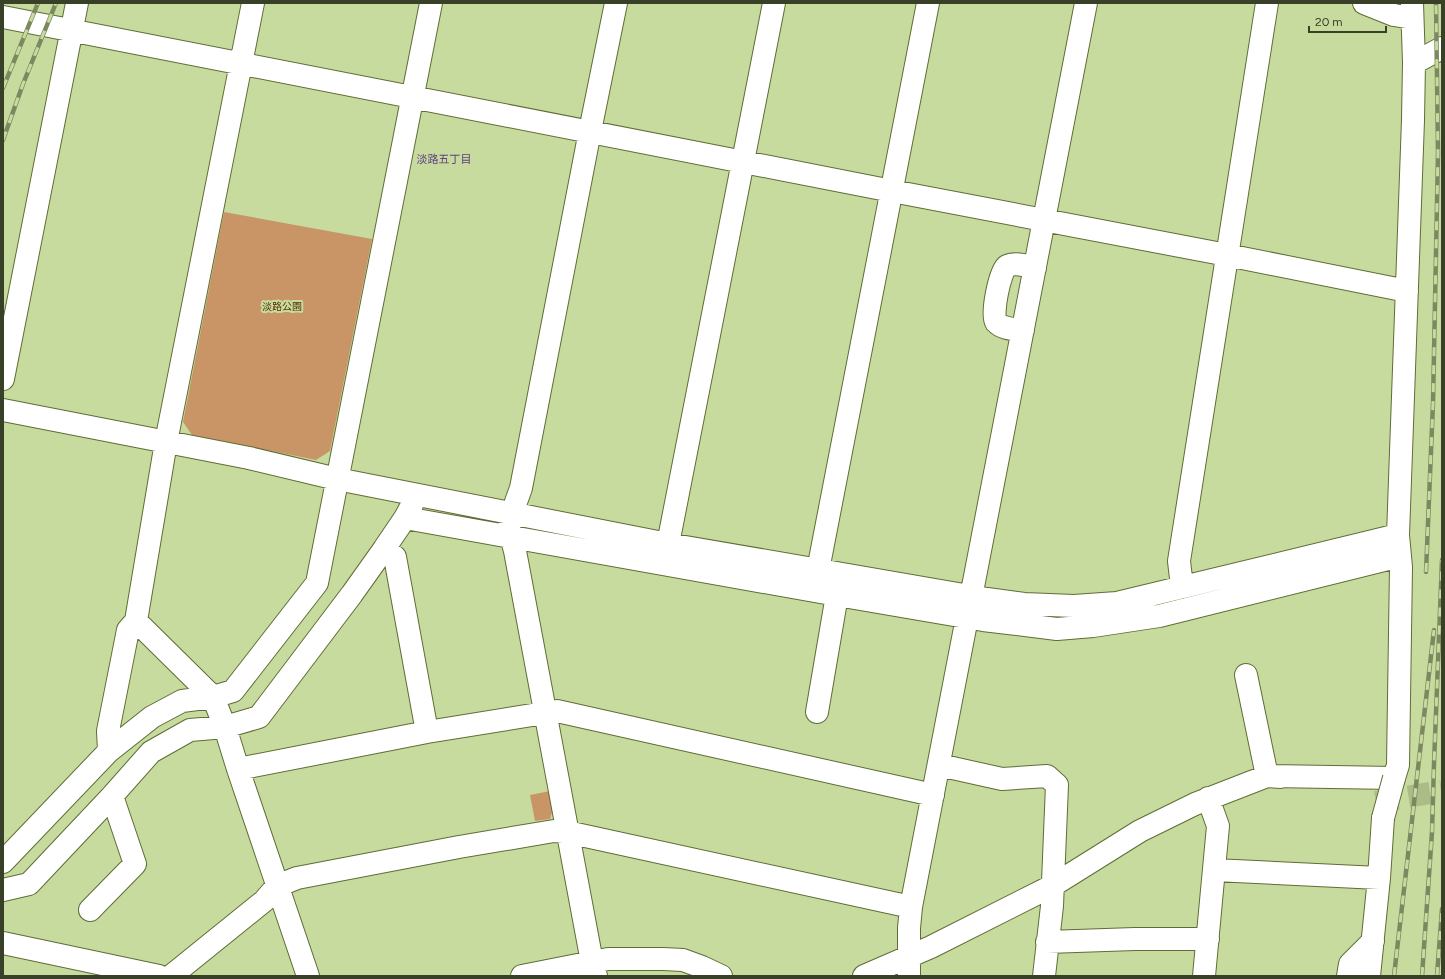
<svg xmlns="http://www.w3.org/2000/svg" width="1445" height="979" font-family="Figtree,'Noto Sans JP',sans-serif">
<style>
.green{fill:#c99567}
.lines{fill:none;stroke-linecap:round;stroke-linejoin:round}
.minor-tunnel{stroke:#abbc87;stroke-width:22;stroke-dasharray:22 11;stroke-linecap:butt}
.minor-casing{stroke:#5e6d35;stroke-width:24}
.minor{stroke:#fff;stroke-width:22}
.rail-casing{stroke:#7c8960;stroke-width:4.5}
.rail{stroke:#c8db9f;stroke-width:3;stroke-dasharray:9;stroke-linecap:butt}
.minor-bridge-casing{stroke:#5e6d35;stroke-width:24;stroke-linecap:butt}
.minor-bridge{stroke:#fff;stroke-width:22}
.labels{text-anchor:middle;stroke-width:4;stroke-linejoin:round;paint-order:stroke}
.park-label{font-size:10px;fill:#562d00;stroke:#c8db9f}
.neighbourhood-label{font-size:11px;fill:#5c427f;stroke:#c8db9f}
</style>
<rect width="100%" height="100%" fill="#c8db9f"/>
<path class="green" d="M224,212L372,239L330,451L316,460L192,435L183,422Z
M550,791L553,809L550,819L535,821L530,795Z"/>
<g class="lines">
<path class="minor-tunnel" d="M1376,802L1442,791"/>
<defs>
<path id="minor" d="M1364,3L1394,15L1412,18
M3,17L892,191L1227,255L1407,291
M1414,63L1442,48
M1023,330C1014,329 1002,329 996,322C991,315 1000,270 1007,266C1015,262 1027,266 1035,268
M3,379L77,3
M3,410L249,458L337,479L668,544L987,599L1024,604L1074,606L1117,603L1398,535
M405,518L837,595L983,620L1057,629L1093,626L1159,616L1400,556
M668,544L774,3
M384,549L395,557L427,732
M818,570L928,3
M1182,587L1179,561L1267,3
M136,621L213,697L225,727L238,769L308,976
M1246,675L1267,776L1394,778L1398,765L1401,567L1398,535L1413,120L1414,63L1412,3
M817,712L837,595
M109,751L108,731L128,630L136,621L166,442L253,3
M939,765L1002,779L1047,776L1057,785L1052,906L1044,976
M238,769L427,732L557,711L933,795
M3,862L109,751L152,717L182,701L213,697L233,691L317,583L431,3
M1214,870L1379,878
M3,890L29,884L112,796L151,752L190,730L225,727L259,717L352,594L384,549L405,518L412,505
M90,910L135,864L112,796
M1047,942L1135,939H1208
M3,943L159,976
M171,976L264,901L277,886L297,878L459,847L554,831L567,832L911,907
M522,976L608,959H663L683,960L702,967L721,976
M596,976L592,962L515,551L509,528L512,513L521,488L590,131L616,3
M864,976L931,947L1052,886L1140,831L1195,804L1267,776L1281,777
M909,976V928L911,907L1086,3
M1204,976L1218,826L1208,798
M1348,976L1350,964L1373,941
M1369,976L1379,878L1383,818"/>
</defs>
<use href="#minor" class="minor-casing"/>
<use href="#minor" class="minor"/>
<defs>
<path id="rail" d="M3,88L38,3
M3,140L23,84L56,3
M1426,572L1433,403L1438,153L1436,3
M1394,976L1434,630
M1422,976L1432,832L1434,764L1442,560
M1437,976L1442,909"/>
</defs>
<use href="#rail" class="rail-casing"/>
<use href="#rail" class="rail"/>
<defs>
<path id="minor-bridge" d="M1383,818L1394,778"/>
</defs>
<use href="#minor-bridge" class="minor-bridge-casing"/>
<use href="#minor-bridge" class="minor-bridge"/>
</g>
<g class="labels">
<g class="park-label">
<text x="282" y="310">淡路公園</text>
</g>
<g class="neighbourhood-label">
<text x="444" y="163">淡路五丁目</text>
</g>
</g>
<rect width="1445" height="979" fill="none" stroke="#394028" stroke-width="8"/>
<path d="M1309 26v6h77v-6" fill="none" stroke="#394028" stroke-width="2"/>
<text x="1315" y="26" font-size="12" fill="#394028" stroke="#c8db9f" stroke-width="3" paint-order="stroke">20 m</text>
</svg>
